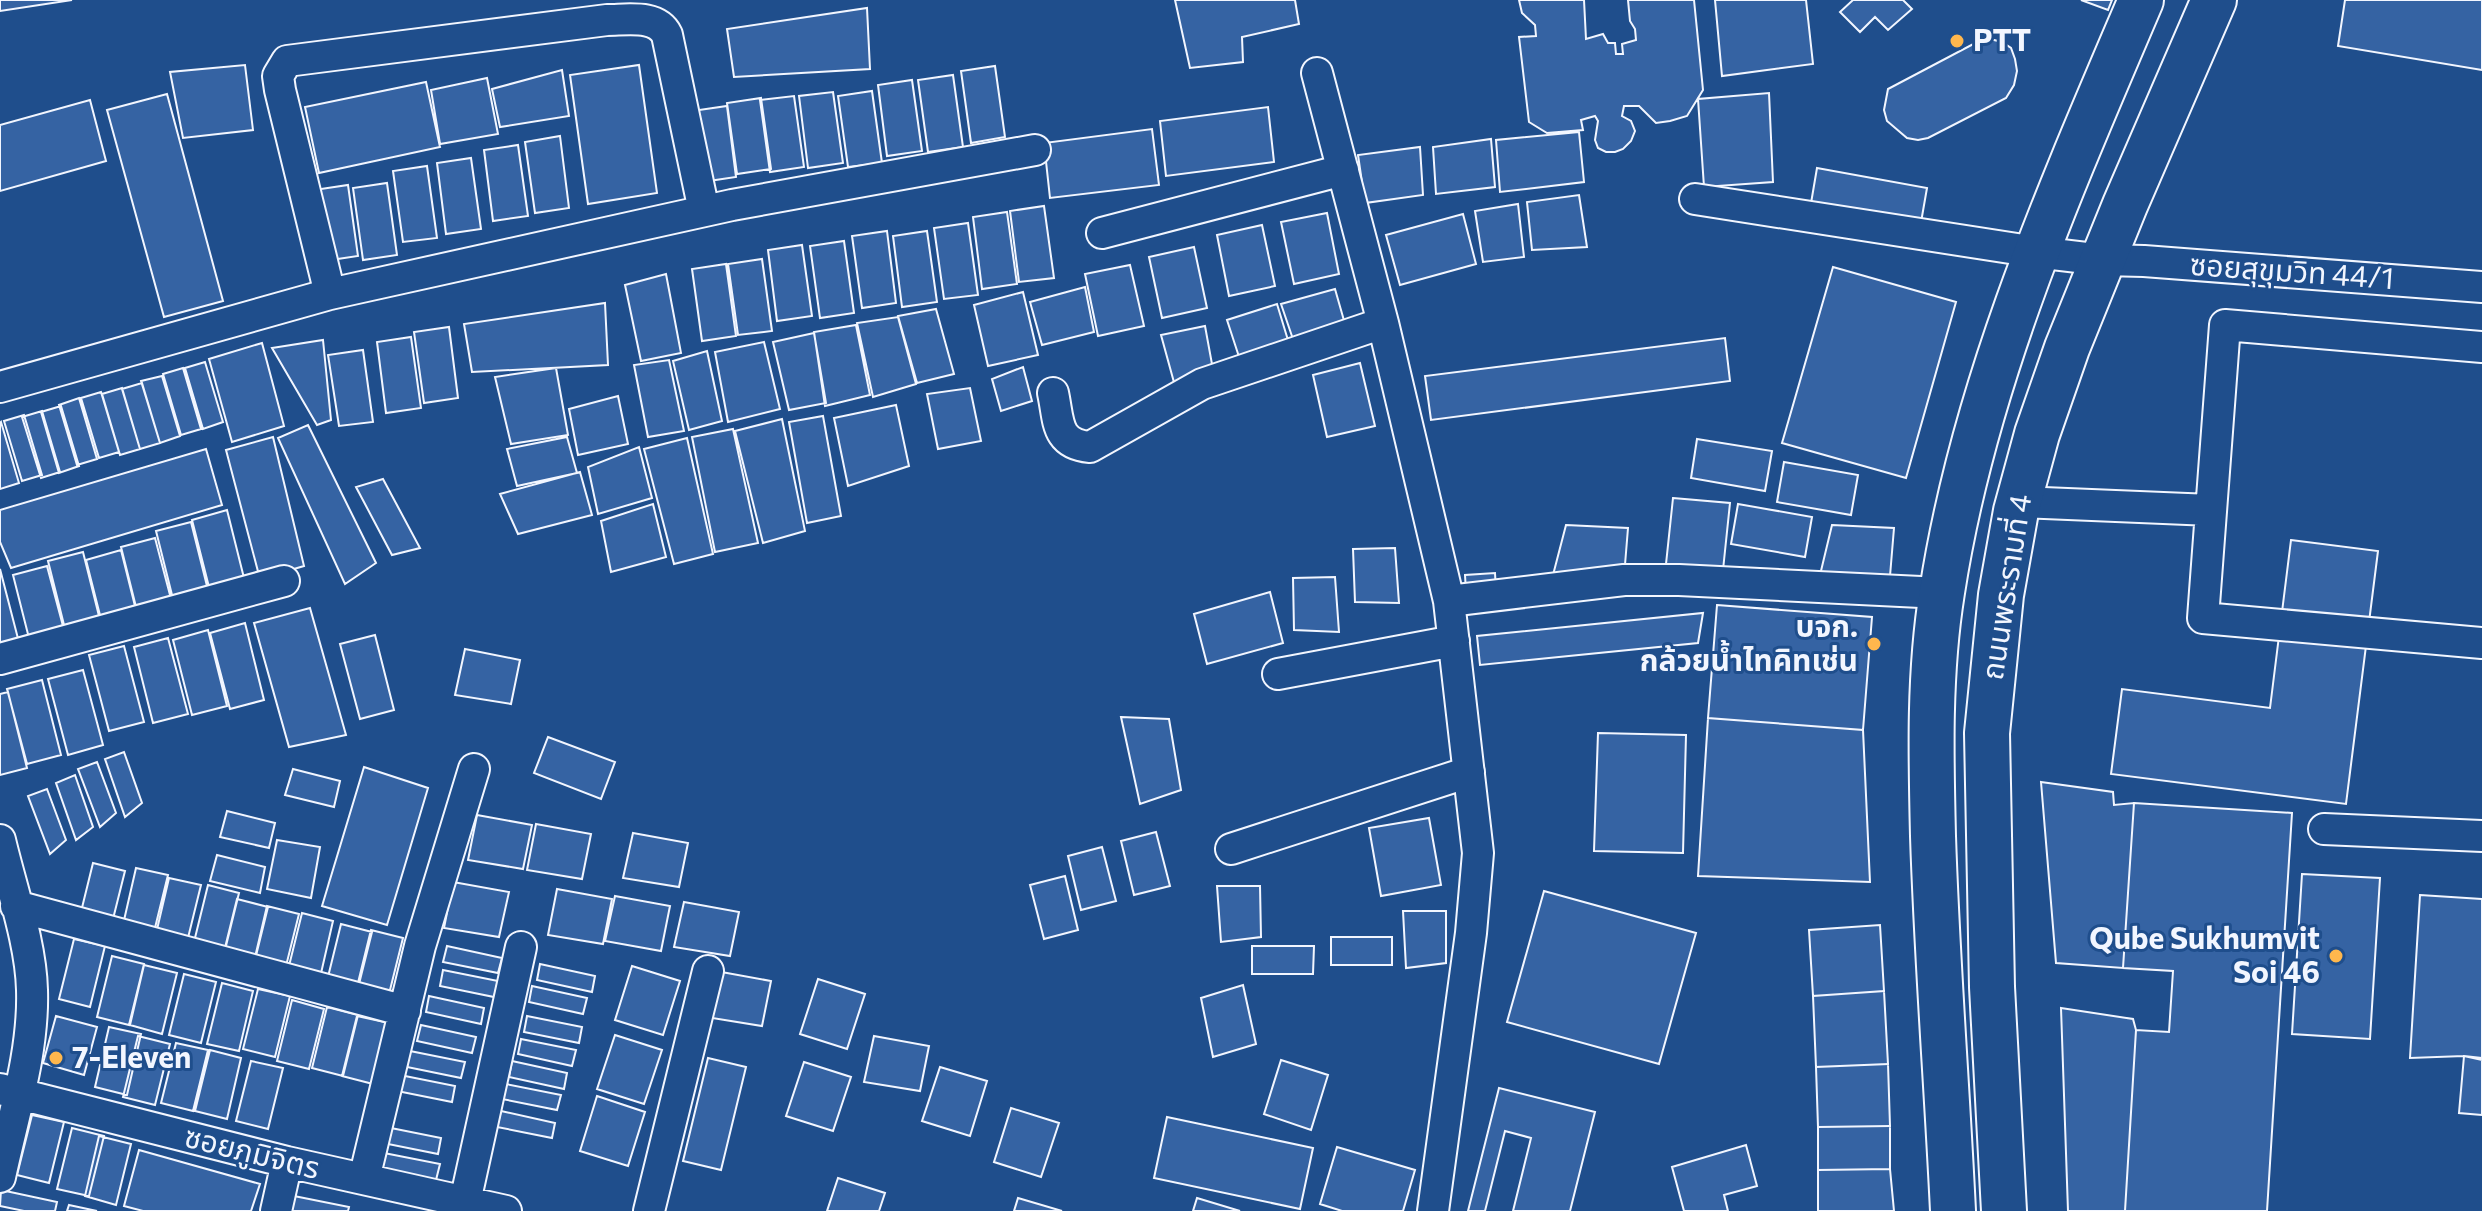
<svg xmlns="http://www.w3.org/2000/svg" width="2482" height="1211" font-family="Commissioner,'Noto Sans Thai',sans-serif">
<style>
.building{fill:#3563a3;stroke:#f2f6ff;stroke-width:2}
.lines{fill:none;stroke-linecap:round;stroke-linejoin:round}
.street-casing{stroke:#f2f6ff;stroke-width:34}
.primary-casing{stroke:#f2f6ff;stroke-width:48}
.street{stroke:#1f4e8c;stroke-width:30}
.primary{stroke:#1f4e8c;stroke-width:44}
.poi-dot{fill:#ffb74d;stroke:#1f4e8c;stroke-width:3}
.labels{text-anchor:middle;stroke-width:6;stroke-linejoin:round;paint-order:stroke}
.poi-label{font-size:30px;font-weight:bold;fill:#f2f6ff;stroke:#1f4e8c;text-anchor:start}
.street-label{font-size:30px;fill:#f2f6ff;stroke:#1f4e8c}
</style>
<rect width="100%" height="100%" fill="#1f4e8c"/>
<path class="building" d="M0,0H72L0,11Z
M1175,0H1295L1299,24L1242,37L1243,62L1190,68Z
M1519,0H1584L1586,39L1603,34L1608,43H1615L1616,54H1623L1622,44L1636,40L1635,29L1630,21L1628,0H1694L1703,90L1687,116L1670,121L1656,123L1639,106H1624L1622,116L1631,121L1635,131L1631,141L1623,149L1615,152H1606L1598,148L1595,140L1598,121L1595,116L1581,120L1583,130L1547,133L1529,122L1519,37L1536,36L1535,25L1522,13Z
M1715,0H1806L1813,64L1722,76Z
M1853,0H1903L1912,9L1888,30L1875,17L1860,32L1840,12Z
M2081,0H2112L2108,10Z
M2345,0H2482V70L2338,46Z
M867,8L870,69L734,77L727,29Z
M1990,39L2002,42L2011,48L2015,59L2017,71L2014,85L2006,98L1928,138L1918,140L1907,138L1887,121L1884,110L1888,89L1979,41Z
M245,65L253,130L183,138L170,72Z
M639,65L657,193L588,204L570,75Z
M995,66L1005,137L971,143L961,71Z
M562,70L569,116L500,127L492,89Z
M953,75L963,147L928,152L918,80Z
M487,78L498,134L440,144L431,90Z
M912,80L922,151L887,156L878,85Z
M426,82L440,147L319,173L305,107Z
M872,91L882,163L848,167L838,96Z
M833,92L843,163L808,168L799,96Z
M1769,93L1773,182L1704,187L1698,99Z
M167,94L223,301L164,317L107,110Z
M794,96L804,167L770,172L760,100Z
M761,98L771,169L737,174L727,103Z
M90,100L106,161L0,191V125Z
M727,106L736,177L702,182L692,111Z
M1268,107L1274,162L1166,176L1160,121Z
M1152,129L1159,185L1050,198L1044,143Z
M1579,132L1584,182L1500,192L1496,140Z
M560,136L569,208L535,213L525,142Z
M1491,139L1495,187L1436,194L1433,147Z
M518,145L528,216L493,221L484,150Z
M1420,147L1423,195L1365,203L1358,155Z
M471,158L481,229L446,234L437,163Z
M427,166L437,238L403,242L393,171Z
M1817,168L1927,188L1920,228L1810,209Z
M387,183L397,255L363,260L353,188Z
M348,185L358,256L324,261L314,190Z
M1579,195L1587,247L1532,250L1527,202Z
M1518,204L1524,257L1483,262L1475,211Z
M1044,206L1054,278L1019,282L1010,211Z
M1007,212L1017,284L982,289L973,217Z
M1327,213L1339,274L1294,284L1281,222Z
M1463,214L1476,264L1400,285L1386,235Z
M968,223L978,295L944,299L934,228Z
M1262,225L1275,286L1229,296L1217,235Z
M887,231L896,303L862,308L852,236Z
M927,231L937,302L902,307L893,236Z
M844,241L854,313L820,318L810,246Z
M802,245L812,316L777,321L768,250Z
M1194,247L1207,308L1162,318L1149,257Z
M762,259L772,331L738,335L728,264Z
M726,264L736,336L702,341L692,269Z
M1130,265L1144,326L1098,336L1085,274Z
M1833,267L1956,302L1906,478L1782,443Z
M666,274L681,353L641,361L625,285Z
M1085,287L1094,332L1042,345L1030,302Z
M1335,289L1347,331L1296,348L1281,304Z
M1023,292L1038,355L988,366L974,305Z
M605,303L608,365L472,372L464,324Z
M1277,304L1291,350L1242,366L1227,320Z
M936,309L954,374L917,383L898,316Z
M898,317L916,384L873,397L857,323Z
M856,325L870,395L825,406L814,332Z
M1205,326L1214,375L1175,386L1161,335Z
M449,327L458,398L424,403L414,332Z
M814,333L826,403L789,410L773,342Z
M411,337L421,408L386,413L377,342Z
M1725,338L1730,381L1431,420L1425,376Z
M323,340L331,420L317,425L272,348Z
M764,342L780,409L728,422L715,352Z
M262,343L284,426L232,442L209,359Z
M363,350L373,422L339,426L328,355Z
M707,351L722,421L689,430L673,361Z
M669,360L684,431L648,437L634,365Z
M205,362L223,422L203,429L185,368Z
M1360,363L1375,426L1327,437L1313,375Z
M1023,367L1032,401L1001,411L992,379Z
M183,368L201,429L181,435L163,374Z
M556,368L568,435L511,444L495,377Z
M162,376L180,436L160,443L141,381Z
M142,383L160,443L140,449L122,389Z
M122,388L140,449L120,455L102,394Z
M970,388L981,441L938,449L927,394Z
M101,392L119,452L99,458L81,398Z
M618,396L628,444L578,455L569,409Z
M79,398L97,459L77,465L59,405Z
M896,405L909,466L848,486L834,418Z
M61,406L79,466L59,473L41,412Z
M42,411L60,472L41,478L22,417Z
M24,415L42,475L22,481L4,421Z
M823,416L841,516L807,523L789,422Z
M782,419L805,531L763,543L735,431Z
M1,422L19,483L0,489V423Z
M308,425L376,563L345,584L278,438Z
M733,429L758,543L715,552L692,437Z
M273,437L304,566L260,579L226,450Z
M567,437L577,473L517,486L507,449Z
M687,438L713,554L674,564L644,449Z
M1697,439L1772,451L1765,491L1691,478Z
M639,447L652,498L598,514L588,467Z
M206,449L222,505L11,568L0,542V510Z
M1784,462L1858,475L1851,515L1777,502Z
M580,472L592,515L518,534L500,494Z
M383,479L420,548L392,555L356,487Z
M1673,498L1730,503L1723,570L1666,564Z
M653,504L666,557L611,572L601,521Z
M1738,504L1812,517L1805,557L1731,544Z
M227,510L246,586L211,595L192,520Z
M191,522L210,598L175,607L156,531Z
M1566,525L1628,528L1624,577L1553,575Z
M1832,525L1894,528L1890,576L1820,575Z
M155,538L175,614L140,623L121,547Z
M2291,540L2378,551L2346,804L2111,774L2122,689L2270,708Z
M1395,548L1399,603L1355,602L1353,549Z
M121,550L140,626L105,635L86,560Z
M83,552L102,628L67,637L48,561Z
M47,566L67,641L32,650L13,575Z
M0,569L22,654L0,660Z
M1495,573L1497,608L1467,610L1465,575Z
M1335,577L1339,632L1294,630L1293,578Z
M1270,592L1283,643L1207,664L1194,614Z
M1717,605L1872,617L1863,730L1708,718Z
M310,608L346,735L289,747L254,623Z
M1703,613L1698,643L1480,665L1477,636Z
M245,623L264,700L230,709L210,633Z
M208,630L227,706L192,715L173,640Z
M375,635L394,710L360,719L340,644Z
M168,638L188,714L153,723L134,647Z
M124,646L144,722L109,731L89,655Z
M465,649L520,660L511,704L455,695Z
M83,670L103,745L68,755L48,679Z
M42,680L61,755L27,764L7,689Z
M8,692L27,768L0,775V694Z
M1121,717L1169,719L1181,790L1140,804Z
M1708,718L1863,730L1870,882L1698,876Z
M1598,733L1686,735L1683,853L1594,851Z
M548,737L615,762L601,799L534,773Z
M124,752L142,803L125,817L105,759Z
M97,762L116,813L100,827L78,769Z
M364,767L428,788L387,925L322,906Z
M293,769L340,781L334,807L285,795Z
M75,775L93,827L76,840L56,783Z
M2041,782L2113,792L2114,805L2134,803L2123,968L2056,963Z
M47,789L66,840L50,854L28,796Z
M2134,803L2292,813L2267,1211H2125L2136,1030L2169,1032L2173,971L2123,968Z
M227,811L275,823L269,848L220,837Z
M477,815L532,825L523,869L468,860Z
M1429,818L1441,885L1381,896L1369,828Z
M536,824L591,834L582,879L527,870Z
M1156,832L1170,886L1134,895L1121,841Z
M633,833L688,843L679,887L623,878Z
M277,840L320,847L311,898L267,889Z
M1102,847L1116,901L1081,910L1068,856Z
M217,855L265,867L260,893L210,881Z
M93,863L125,871L110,931L78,924Z
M136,868L168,875L153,936L122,929Z
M2302,874L2380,878L2370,1039L2292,1034Z
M1065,876L1078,930L1044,939L1030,885Z
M169,878L201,885L186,946L155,938Z
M453,882L509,892L499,937L444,928Z
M208,885L239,893L224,954L193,946Z
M1217,886H1260L1261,937L1221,942Z
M557,889L612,899L603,944L548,935Z
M1544,891L1696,933L1659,1064L1507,1022Z
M2420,895L2482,899V1060L2464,1056L2410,1058Z
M615,896L670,906L661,951L605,941Z
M237,899L268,907L253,968L222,960Z
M684,902L739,912L730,956L674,947Z
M267,906L299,914L284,974L253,966Z
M1403,911H1446V963L1406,968Z
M302,913L333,921L319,982L287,974Z
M341,924L372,932L357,992L326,985Z
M1880,925L1884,991L1813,996L1809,930Z
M371,930L403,938L388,998L356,991Z
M1331,937H1392V965H1331Z
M74,939L105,946L90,1007L59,999Z
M447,946L502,958L498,973L443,962Z
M1252,946H1314L1313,974H1252Z
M112,956L144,964L129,1025L97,1017Z
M540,964L595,976L592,992L537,980Z
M144,965L177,973L162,1034L130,1025Z
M632,966L680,981L663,1035L615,1020Z
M443,970L498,981L494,997L440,986Z
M716,971L771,981L762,1026L706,1017Z
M184,974L216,982L201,1043L169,1035Z
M818,979L865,994L847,1049L800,1034Z
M222,983L253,991L239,1051L207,1044Z
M1243,985L1256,1044L1213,1057L1201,998Z
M532,986L587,998L583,1014L529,1002Z
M258,989L290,996L275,1057L243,1049Z
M1884,991L1888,1064L1816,1067L1813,996Z
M429,996L484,1008L481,1024L426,1012Z
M292,1000L324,1009L309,1069L277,1061Z
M327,1007L358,1015L343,1076L312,1068Z
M2061,1008L2133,1019L2136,1030L2125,1211H2068Z
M56,1016L97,1027L84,1075L43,1063Z
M357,1016L389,1023L373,1084L342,1076Z
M527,1016L582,1027L579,1043L524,1032Z
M421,1025L476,1037L472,1053L417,1041Z
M109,1027L141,1034L127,1095L95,1087Z
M615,1035L662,1050L644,1104L597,1089Z
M138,1036L170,1044L155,1105L123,1097Z
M874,1036L929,1046L920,1091L864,1082Z
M521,1039L576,1050L572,1066L518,1054Z
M176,1043L208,1050L193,1111L161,1103Z
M210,1050L241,1058L227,1119L195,1111Z
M410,1051L465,1062L461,1078L407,1067Z
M2464,1056L2482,1058V1115L2459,1113Z
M708,1058L746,1067L721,1170L683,1161Z
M1281,1060L1328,1075L1311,1130L1264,1114Z
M251,1061L283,1068L268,1129L236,1121Z
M512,1061L567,1073L564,1089L509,1077Z
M804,1062L851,1077L833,1131L786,1116Z
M1888,1064L1890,1126L1818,1127L1816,1067Z
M940,1067L987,1081L970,1136L922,1121Z
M400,1075L455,1086L452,1102L397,1091Z
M506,1084L561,1095L557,1110L502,1099Z
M1499,1088L1595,1112L1570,1211H1513L1531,1138L1505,1131L1485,1211H1468Z
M597,1096L645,1112L628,1166L580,1151Z
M1011,1108L1059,1123L1041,1177L994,1162Z
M501,1111L555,1123L552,1138L497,1127Z
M32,1115L64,1122L49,1183L17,1175Z
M1167,1117L1313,1148L1300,1209L1154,1178Z
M1890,1126V1169L1818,1170V1127Z
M386,1127L441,1138L438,1154L383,1143Z
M72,1128L104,1136L89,1196L57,1189Z
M99,1136L131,1144L116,1205L85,1196Z
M1746,1145L1757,1186L1724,1195L1728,1211H1684L1672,1167Z
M1337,1147L1415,1170L1403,1211H1342L1320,1204Z
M139,1150L260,1184L251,1211H143L124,1206Z
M384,1153L440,1164L436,1180L381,1169Z
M1890,1169L1894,1211H1818V1170Z
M838,1178L885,1193L879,1211H827Z
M1,1190L57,1202L55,1211H24L0,1206Z
M294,1196L349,1207L348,1211H291Z
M1018,1198L1062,1211H1014Z
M1197,1198L1240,1211H1193Z
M69,1205L97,1211H67Z"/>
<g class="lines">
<defs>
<path id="street" d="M1317,73L1383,323L1449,601L1478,853L1471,933L1433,1211
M1695,199L2036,252L2103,260L2144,261L2482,287
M1102,233L1343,170
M330,294L280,90L278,76L287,61L607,20C627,20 657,14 667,35L704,211
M2482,347L2225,325L2203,618L2482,643
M0,387L330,294L732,205L1035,150
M1053,393C1059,420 1055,444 1090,447L1202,384L1383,323
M2019,502L2211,510
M1449,601L1624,580H1679L1941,593
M0,659L284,581
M1278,674L1454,641
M2324,829L2482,836
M0,840C11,887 31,943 32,990C34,1052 13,1116 0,1177
M1231,849L1469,772
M16,906L405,1011
M0,1089L287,1162L506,1211
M364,1179L420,946L474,769
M465,1202L521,947
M276,1211L287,1162
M649,1211L708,971"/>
<path id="primary" d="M1953,1211C1947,1086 1937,961 1933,836C1931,754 1929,673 1942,592C1974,384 2059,192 2141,0
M2004,1211L1992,987L1987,733L2001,595L2016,511L2037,434L2067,348L2125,205L2214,0"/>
</defs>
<use href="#street" class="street-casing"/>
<use href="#primary" class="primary-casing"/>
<use href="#street" class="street"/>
<use href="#primary" class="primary"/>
</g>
<g class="poi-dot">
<circle cx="1957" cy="41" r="8"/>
<circle cx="1874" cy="644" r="8"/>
<circle cx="2336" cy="956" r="8"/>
<circle cx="56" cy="1058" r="8"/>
</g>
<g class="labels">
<g class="poi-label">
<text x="1973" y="51">PTT</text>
<text x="1858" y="637" text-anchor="end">บจก.<tspan x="1858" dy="34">กล้วยน้ำไทคิทเช่น</tspan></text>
<text x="2320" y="949" text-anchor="end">Qube Sukhumvit<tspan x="2320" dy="34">Soi 46</tspan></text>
<text x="72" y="1068">7-Eleven</text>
</g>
<g class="street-label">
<text transform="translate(2292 272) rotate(4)" y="10">ซอยสุขุมวิท 44/1</text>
<text transform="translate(2007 587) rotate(-81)" y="10">ถนนพระรามที่ 4</text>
<text transform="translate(252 1153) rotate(14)" y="10">ซอยภูมิจิตร</text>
</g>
</g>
</svg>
